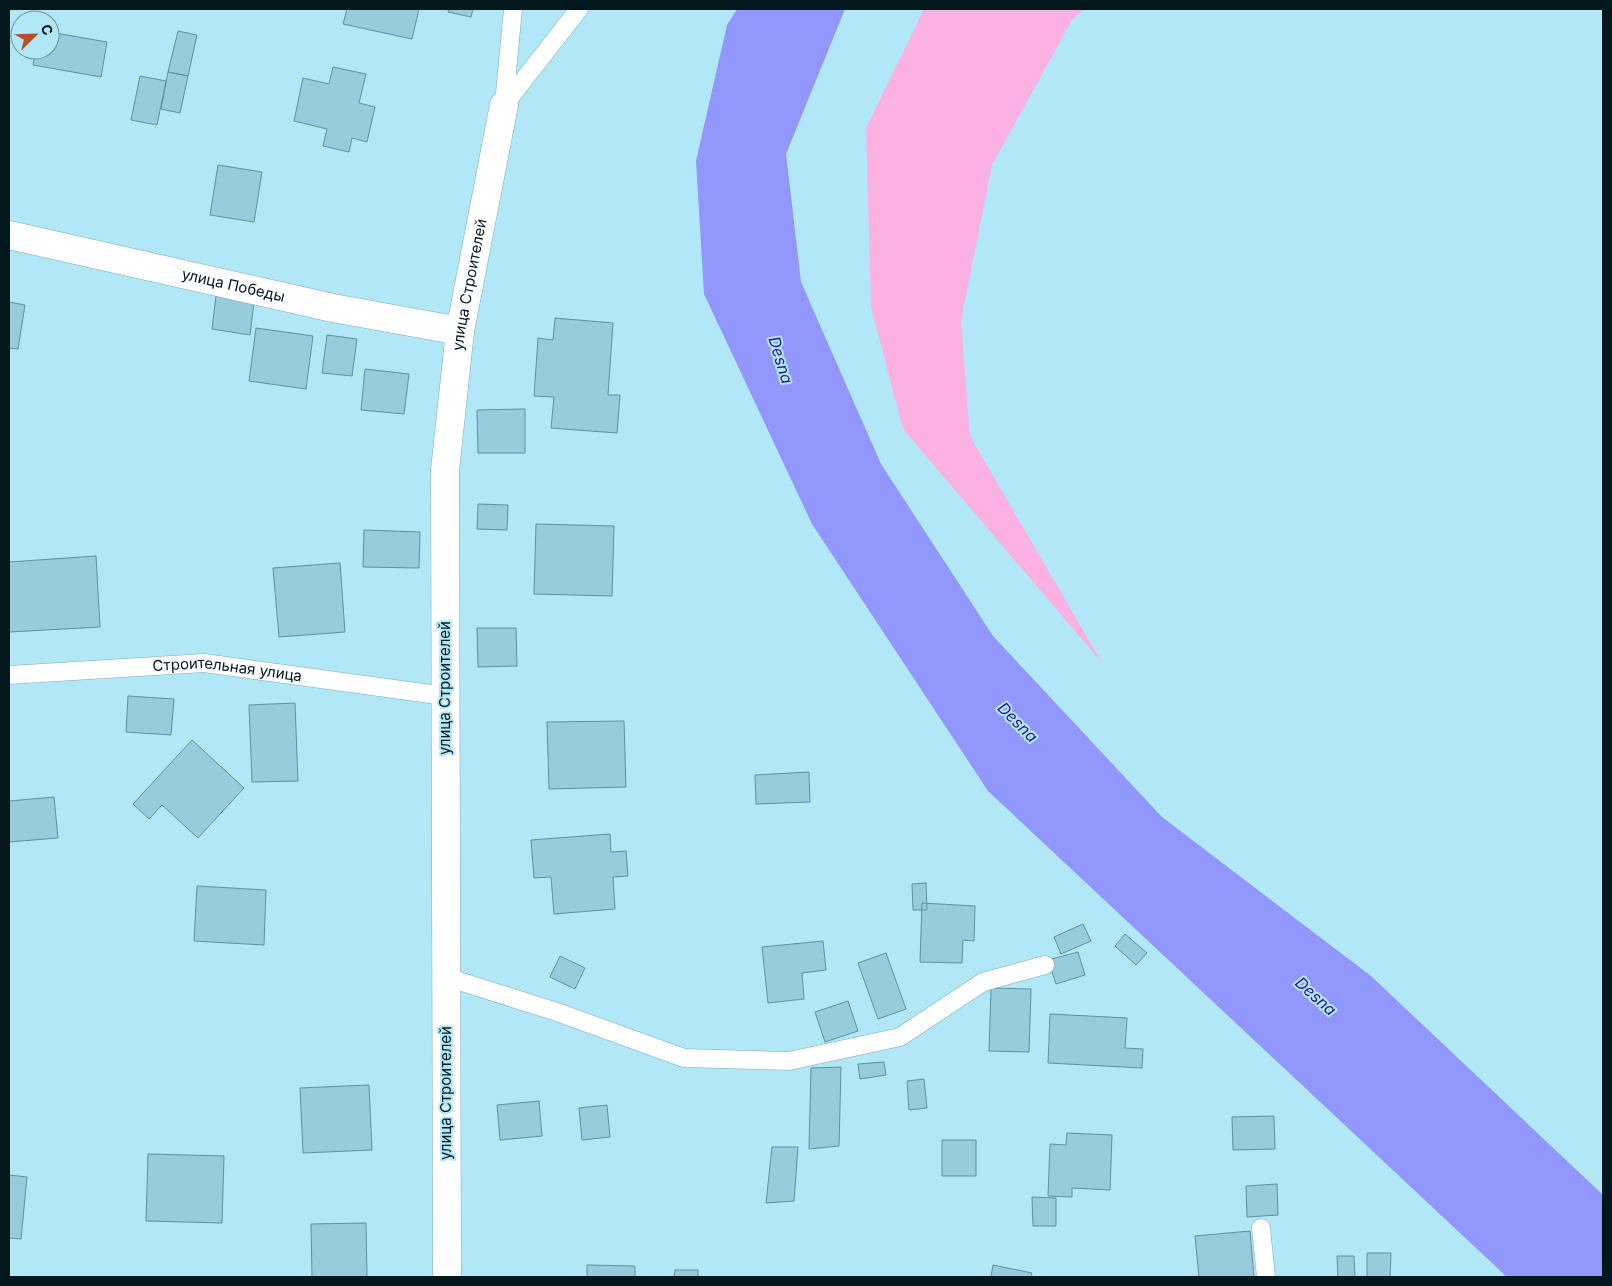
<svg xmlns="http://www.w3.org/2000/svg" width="1612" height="1286" font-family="Inter,sans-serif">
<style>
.green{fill:#fbb2e3}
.water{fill:#9197fc}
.building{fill:#97ccdc;stroke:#5f91a1}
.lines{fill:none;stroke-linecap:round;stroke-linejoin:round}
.lane-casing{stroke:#79acbc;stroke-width:19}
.street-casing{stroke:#79acbc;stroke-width:29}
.lane{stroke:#fff;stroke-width:18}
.street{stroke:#fff;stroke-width:28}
.labels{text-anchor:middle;stroke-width:4;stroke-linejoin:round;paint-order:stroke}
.street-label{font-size:15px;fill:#03181d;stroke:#b1e7f7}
.water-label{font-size:16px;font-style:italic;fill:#2c178b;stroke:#b1e7f7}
</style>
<rect width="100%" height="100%" fill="#b1e7f7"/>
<path class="green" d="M924,9H1084L1072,20L992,165L961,320L970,436L1102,663L903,429L871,307L866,128Z"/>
<path class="water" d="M737,9H845L786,154L801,282L881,464L993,636L1162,817L1371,976L1603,1195V1277H1507L988,791L812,524L704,294L696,161L727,25Z"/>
<path class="building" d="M347,9H419L412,39L343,24Z
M449,9H473L471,17L448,12Z
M178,31L197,35L188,76L168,72Z
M50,32L107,42L101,77L33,65L36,50H50Z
M333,67L366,74L359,103L375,107L367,142L352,138L349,152L323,146L327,129L294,121L303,78L329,84Z
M168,72L188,76L180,113L161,109Z
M140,76L166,81L157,125L131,120Z
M218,165L262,172L254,222L210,215Z
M216,296L254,302L250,335L212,329Z
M9,302L25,305L18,349L9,348Z
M555,318L613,323L608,395H620L617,433L551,428L554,397L534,396L538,338L553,340Z
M256,328L313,336L306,389L249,381Z
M327,335L357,339L352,376L322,373Z
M365,369L409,374L404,414L361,410Z
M525,409V453H478L477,410Z
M478,504L508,505L507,530L477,529Z
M536,524L614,526L612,596L534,594Z
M364,530L420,532L419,568L363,567Z
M96,556L100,627L9,632V562Z
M340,563L345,632L279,637L273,568Z
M477,628H516L517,666L478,667Z
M128,696L174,699L171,735L126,732Z
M295,703L298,781L252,782L249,705Z
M624,721L626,787L549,789L547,722Z
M192,740L244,788L198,838L162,805L149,819L133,804Z
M809,772L810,802L756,804L755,775Z
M54,797L58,838L9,842V801Z
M610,834L611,852L626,851L628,876L613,877L615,909L554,914L551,877L534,878L531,840Z
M926,883L927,910H913L912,884Z
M197,886L266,890L264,945L194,941Z
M922,903L975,906L974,941L963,940L962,963L920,962Z
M1083,924L1091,941L1061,954L1054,937Z
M1125,934L1147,953L1136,965L1115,946Z
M823,941L826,970L802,973L804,999L768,1003L762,947Z
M1078,952L1085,975L1056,984L1048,960Z
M886,953L906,1009L878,1019L858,963Z
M560,956L585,968L575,989L550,977Z
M991,988L1031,989L1029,1052L989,1051Z
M848,1001L858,1031L825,1042L815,1012Z
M1050,1014L1127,1018L1125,1048L1143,1049L1142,1068L1048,1063Z
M884,1062L886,1075L860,1079L858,1064Z
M841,1067L839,1146L809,1149L811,1068Z
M924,1079L927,1108L909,1110L907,1081Z
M369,1085L372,1150L303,1153L300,1088Z
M539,1101L542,1136L500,1140L497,1105Z
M607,1105L610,1137L582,1140L579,1108Z
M1274,1116L1275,1149L1233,1150L1232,1117Z
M1067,1133L1112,1135L1110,1190L1072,1188V1197L1048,1196L1050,1144L1066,1145Z
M942,1140H976V1176H942Z
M772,1147H798L794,1201L766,1203Z
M148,1154L224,1156L222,1223L146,1221Z
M9,1175L27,1177L21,1239L9,1238Z
M1277,1184L1278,1215L1247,1217L1246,1186Z
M1032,1197L1056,1198V1226H1033Z
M366,1223L367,1277H312L311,1224Z
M1250,1231L1254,1277H1199L1195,1236Z
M1367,1253H1391L1390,1277H1367Z
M1337,1256H1354L1355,1277H1338Z
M587,1265L635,1266V1277H587Z
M993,1265L1032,1273L1031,1277H991Z
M675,1270H698V1277H674Z"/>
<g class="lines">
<defs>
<g id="lane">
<path d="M504,104L513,9"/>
<path d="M504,105L579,9"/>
<path id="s1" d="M9,675L204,663L445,696"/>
<path d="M446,977L557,1012L684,1058L789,1061L900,1037L983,982L1045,965"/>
<path d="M1261,1228L1266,1277"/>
</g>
<g id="street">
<path id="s2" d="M9,235L333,308L460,331"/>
<path id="s3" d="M447,1277L445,470L460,331L504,105"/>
</g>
</defs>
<use href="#lane" class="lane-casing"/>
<use href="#street" class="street-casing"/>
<use href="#lane" class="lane"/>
<use href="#street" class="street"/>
</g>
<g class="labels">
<g class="street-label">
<text dy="5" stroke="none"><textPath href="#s3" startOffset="994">улица Строителей</textPath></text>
<text dy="5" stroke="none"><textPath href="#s2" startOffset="230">улица Победы</textPath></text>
<text dy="5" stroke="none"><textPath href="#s1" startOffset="219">Строительная улица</textPath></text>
<text transform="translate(445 688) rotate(-90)" y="5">улица Строителей</text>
<text transform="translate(446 1093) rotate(-90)" y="5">улица Строителей</text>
</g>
<g class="water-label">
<text transform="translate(781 360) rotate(73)" y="6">Desna</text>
<text transform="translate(1018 722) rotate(45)" y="6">Desna</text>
<text transform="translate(1316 996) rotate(42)" y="6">Desna</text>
</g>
</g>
<rect width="1612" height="1286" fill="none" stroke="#03181d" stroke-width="20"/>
<g transform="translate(35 35) rotate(67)"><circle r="24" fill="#b1e7f7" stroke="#6b94a0"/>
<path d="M0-4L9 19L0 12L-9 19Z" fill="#b74f2a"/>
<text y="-8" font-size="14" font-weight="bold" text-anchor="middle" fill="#03181d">С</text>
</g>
</svg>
